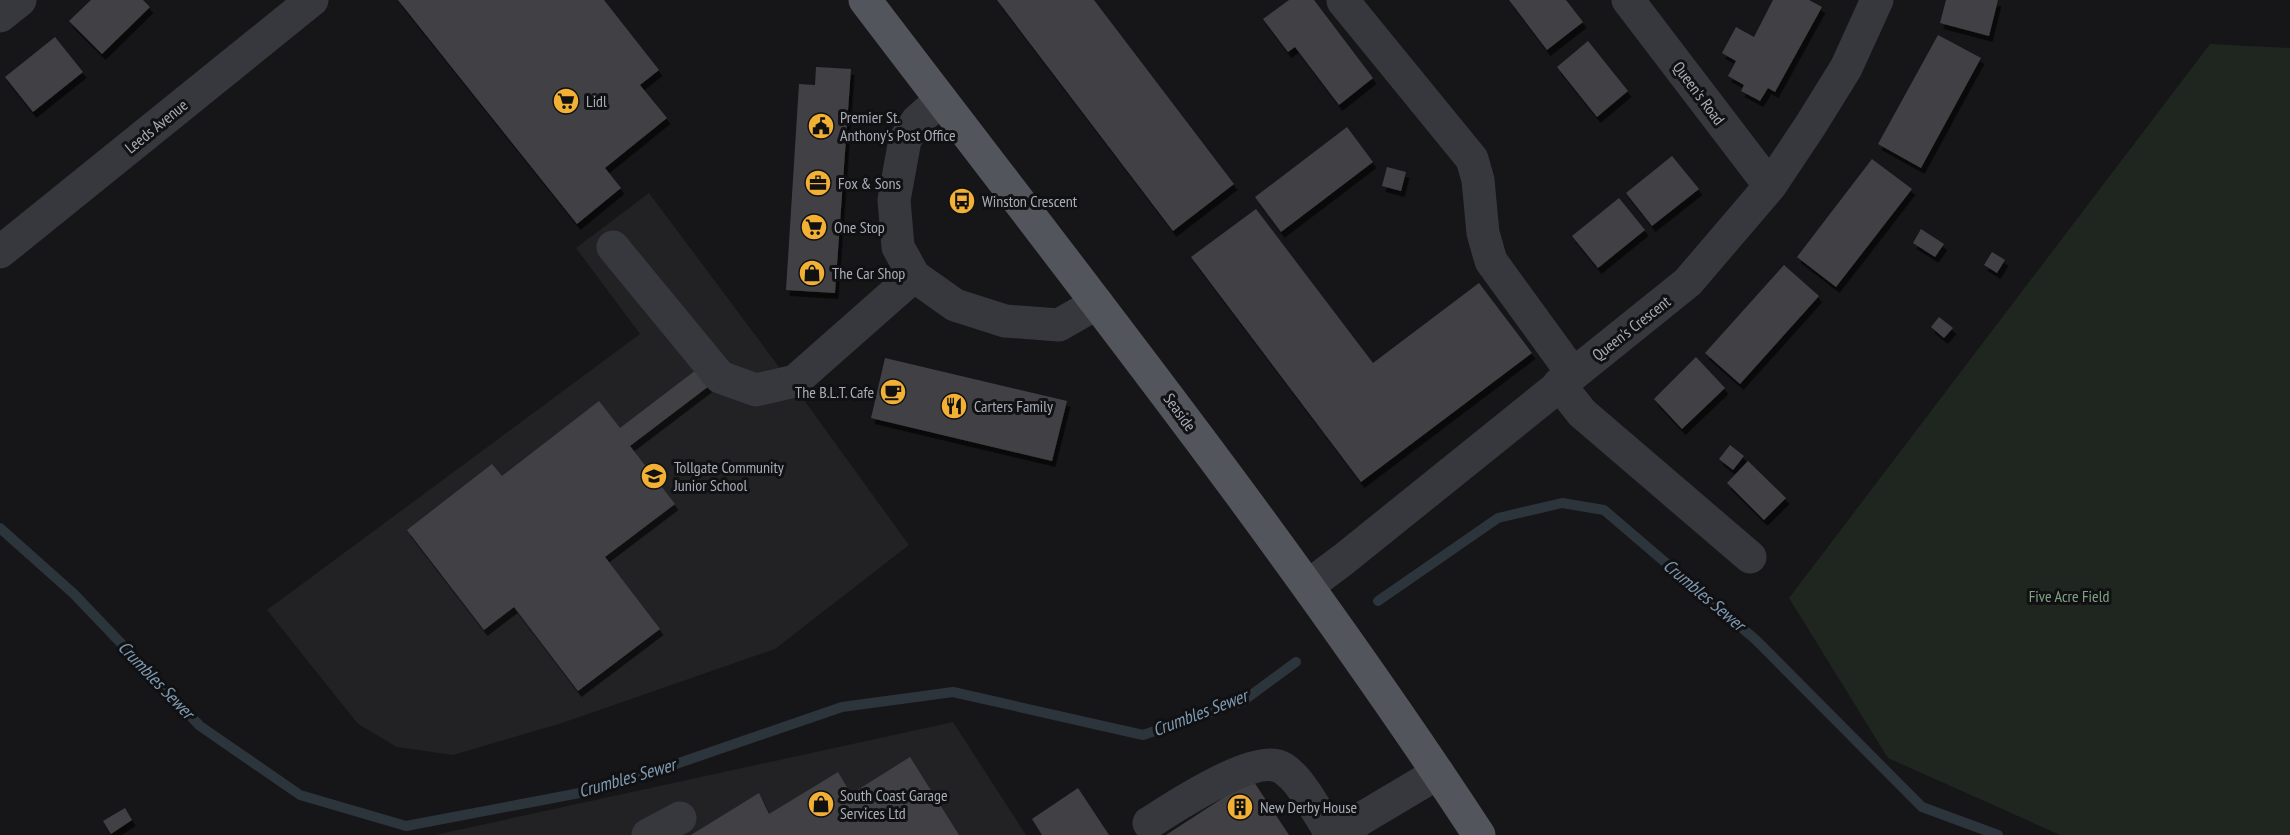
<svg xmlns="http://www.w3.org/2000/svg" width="2290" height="835" font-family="'PT Sans Narrow',sans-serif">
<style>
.built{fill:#222225}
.green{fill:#1e261f}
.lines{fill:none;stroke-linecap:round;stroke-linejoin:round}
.stream{stroke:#2c353c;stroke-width:10}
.building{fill:#404145;filter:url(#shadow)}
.minor{stroke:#37383d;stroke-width:33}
.major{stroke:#53555c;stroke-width:33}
.labels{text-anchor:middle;stroke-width:6;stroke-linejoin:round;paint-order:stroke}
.street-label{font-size:16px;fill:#a8adb8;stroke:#111113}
.poi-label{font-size:16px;fill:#a8adb8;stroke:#111113;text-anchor:start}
.park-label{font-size:16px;fill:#7fa381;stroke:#111113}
.water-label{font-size:18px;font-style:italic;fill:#7f9bb3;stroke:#111113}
</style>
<defs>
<filter id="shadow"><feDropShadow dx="3.5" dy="6" stdDeviation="0" flood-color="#0009"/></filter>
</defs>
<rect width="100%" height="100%" fill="#161618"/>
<path class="built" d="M649,193L809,407L909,545L775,649L562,723L453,755L397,747L358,724L267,610L640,334L576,248Z
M953,722L1026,835H435Z"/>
<path class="green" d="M2210,44L2290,48V835H2060L1888,758L1789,598Z"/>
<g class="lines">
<path class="stream" d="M0,528L74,594L200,726L300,795L406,826L606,788L842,707L953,692L1143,735L1243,701L1296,662
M1378,601L1498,518L1562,503L1604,510L1756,640L1922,807L1998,835"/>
</g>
<path class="building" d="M91,0H143L150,7L102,54L69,21Z
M398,0H604L659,70L640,85L667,118L605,168L621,188L577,224Z
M997,0H1094L1234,184L1173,231Z
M1289,0H1314L1373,78L1339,105L1295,47L1288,52L1263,19Z
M1509,0H1566L1583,22L1547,50Z
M1773,0H1809L1822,7L1775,92L1768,88L1760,101L1741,91L1744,85L1728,76L1736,61L1722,53L1736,27L1754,37Z
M1946,0H1998L1989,36L1940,23Z
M1938,35L1981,58L1921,168L1878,144Z
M55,37L83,72L33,112L5,77Z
M1588,41L1628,91L1597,117L1557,67Z
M816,67L851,69L835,293L786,290L799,84L815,85Z
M1347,127L1373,162L1281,232L1255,197Z
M1672,156L1699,189L1652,226L1626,193Z
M1872,159L1912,189L1836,287L1797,257Z
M1387,167L1406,172L1401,191L1382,186Z
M1619,198L1645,230L1598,268L1572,236Z
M1256,209L1373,363L1479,283L1532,353L1361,482L1191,257Z
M1921,229L1944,244L1935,257L1913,243Z
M1992,252L2005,260L1997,273L1984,265Z
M1784,265L1819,296L1740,384L1705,353Z
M1939,317L1953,328L1944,338L1931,327Z
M1696,357L1725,388L1682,429L1654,399Z
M885,358L1067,401L1052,461L871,418Z
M696,370L709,386L630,446L675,504L605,557L660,629L578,691L514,607L484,630L407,530L492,464L502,476L599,401L620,428Z
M1730,445L1744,456L1733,470L1719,459Z
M1748,461L1786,498L1764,520L1727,483Z
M910,757L959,835H691L759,793L769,814L838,772L851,794Z
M1252,779L1289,835H1166Z
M1078,788L1109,835H1042L1032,819Z
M125,808L132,820L111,834L103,821Z"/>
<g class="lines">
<path class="minor" d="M1628,0L1770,186
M1343,1L1472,159L1478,180L1483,233L1491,261L1573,374
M0,16L20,0
M941,100L917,121L905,140L894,200L898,247L914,276L955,305L1005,321L1059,325L1097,303
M613,247L720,377L756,390L795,381L914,276
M0,252L312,0
M1559,384L1582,413L1750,557
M1308,586L1344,559L1688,282L1770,186L1810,126L1846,68L1877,0
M1149,823C1174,807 1250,757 1278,766C1282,767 1287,771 1290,774C1301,782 1323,821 1332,835
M648,835L680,818
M1343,835L1359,820L1438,773"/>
<path class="major" d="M865,0C1074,275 1290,546 1479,835"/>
</g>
<defs>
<symbol id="supermarket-disc" viewBox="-11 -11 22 22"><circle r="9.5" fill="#f2b134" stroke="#111113"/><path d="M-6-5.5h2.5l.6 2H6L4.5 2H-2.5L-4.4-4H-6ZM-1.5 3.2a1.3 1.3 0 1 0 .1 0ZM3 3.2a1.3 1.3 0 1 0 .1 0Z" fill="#111"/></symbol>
<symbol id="civic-disc" viewBox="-11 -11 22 22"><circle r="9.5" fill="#f2b134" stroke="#111113"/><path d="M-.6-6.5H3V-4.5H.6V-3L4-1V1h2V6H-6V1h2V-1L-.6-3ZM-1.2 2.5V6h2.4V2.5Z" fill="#111"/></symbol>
<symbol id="office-disc" viewBox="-11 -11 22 22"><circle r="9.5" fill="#f2b134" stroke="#111113"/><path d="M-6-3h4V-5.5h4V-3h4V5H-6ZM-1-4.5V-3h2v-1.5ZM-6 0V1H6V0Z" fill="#111"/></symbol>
<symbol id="bus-disc" viewBox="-11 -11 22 22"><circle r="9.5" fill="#f2b134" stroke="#111113"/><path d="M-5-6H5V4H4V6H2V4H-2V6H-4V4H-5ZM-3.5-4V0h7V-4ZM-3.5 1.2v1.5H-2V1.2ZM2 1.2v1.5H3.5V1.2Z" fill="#111"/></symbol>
<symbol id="shop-disc" viewBox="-11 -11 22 22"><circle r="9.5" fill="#f2b134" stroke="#111113"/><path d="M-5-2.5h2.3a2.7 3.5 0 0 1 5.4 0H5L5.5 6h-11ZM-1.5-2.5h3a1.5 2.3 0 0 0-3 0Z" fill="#111"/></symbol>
<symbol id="cafe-disc" viewBox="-11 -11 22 22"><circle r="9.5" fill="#f2b134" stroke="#111113"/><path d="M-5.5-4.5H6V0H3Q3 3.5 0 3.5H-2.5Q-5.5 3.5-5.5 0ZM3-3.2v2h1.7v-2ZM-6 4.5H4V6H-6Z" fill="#111"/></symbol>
<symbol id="restaurant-disc" viewBox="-11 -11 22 22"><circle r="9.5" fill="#f2b134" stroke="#111113"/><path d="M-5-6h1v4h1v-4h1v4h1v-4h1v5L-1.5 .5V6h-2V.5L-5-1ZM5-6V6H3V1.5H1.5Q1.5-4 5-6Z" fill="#111"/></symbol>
<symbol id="school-disc" viewBox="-11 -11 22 22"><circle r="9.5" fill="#f2b134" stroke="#111113"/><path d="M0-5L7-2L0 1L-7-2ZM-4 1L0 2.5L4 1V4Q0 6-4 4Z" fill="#111"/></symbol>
<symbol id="building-disc" viewBox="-11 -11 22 22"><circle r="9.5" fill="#f2b134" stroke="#111113"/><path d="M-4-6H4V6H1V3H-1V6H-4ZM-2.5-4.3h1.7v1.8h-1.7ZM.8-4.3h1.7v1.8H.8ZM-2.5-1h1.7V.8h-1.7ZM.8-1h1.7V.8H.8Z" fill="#111"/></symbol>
</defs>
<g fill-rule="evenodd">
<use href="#supermarket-disc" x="551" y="86" width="30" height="30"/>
<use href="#civic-disc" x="806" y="111" width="30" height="30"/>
<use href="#office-disc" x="803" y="168" width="30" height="30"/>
<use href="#bus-disc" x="947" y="186" width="30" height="30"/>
<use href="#supermarket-disc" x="799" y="212" width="30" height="30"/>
<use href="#shop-disc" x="797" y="258" width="30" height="30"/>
<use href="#cafe-disc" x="878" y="377" width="30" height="30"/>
<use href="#restaurant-disc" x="939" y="391" width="30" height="30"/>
<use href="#school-disc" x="639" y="461" width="30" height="30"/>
<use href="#shop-disc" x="806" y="789" width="30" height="30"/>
<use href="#building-disc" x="1225" y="792" width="30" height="30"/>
</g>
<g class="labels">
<g class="street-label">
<text transform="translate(1699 93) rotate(53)" y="6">Queen's Road</text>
<text transform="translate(156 126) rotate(-39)" y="6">Leeds Avenue</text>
<text transform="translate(1631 328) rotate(-38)" y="6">Queen's Crescent</text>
<text transform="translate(1180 412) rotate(54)" y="6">Seaside</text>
</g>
<g class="poi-label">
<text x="586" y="107">Lidl</text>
<text x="840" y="123">Premier St.<tspan x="840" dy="18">Anthony's Post Office</tspan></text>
<text x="838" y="189">Fox &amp; Sons</text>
<text x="982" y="207">Winston Crescent</text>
<text x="834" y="233">One Stop</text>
<text x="832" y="279">The Car Shop</text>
<text x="874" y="398" text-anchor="end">The B.L.T. Cafe</text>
<text x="974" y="412">Carters Family</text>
<text x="674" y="473">Tollgate Community<tspan x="674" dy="18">Junior School</tspan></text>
<text x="840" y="801">South Coast Garage<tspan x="840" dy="18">Services Ltd</tspan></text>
<text x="1260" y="813">New Derby House</text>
</g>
<g class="park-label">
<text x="2069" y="602">Five Acre Field</text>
</g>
<g class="water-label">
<text transform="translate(1704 595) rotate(40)" y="6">Crumbles Sewer</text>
<text transform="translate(156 680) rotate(46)" y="6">Crumbles Sewer</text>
<text transform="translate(1200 713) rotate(-21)" y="6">Crumbles Sewer</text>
<text transform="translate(627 778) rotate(-16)" y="6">Crumbles Sewer</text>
</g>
</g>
</svg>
